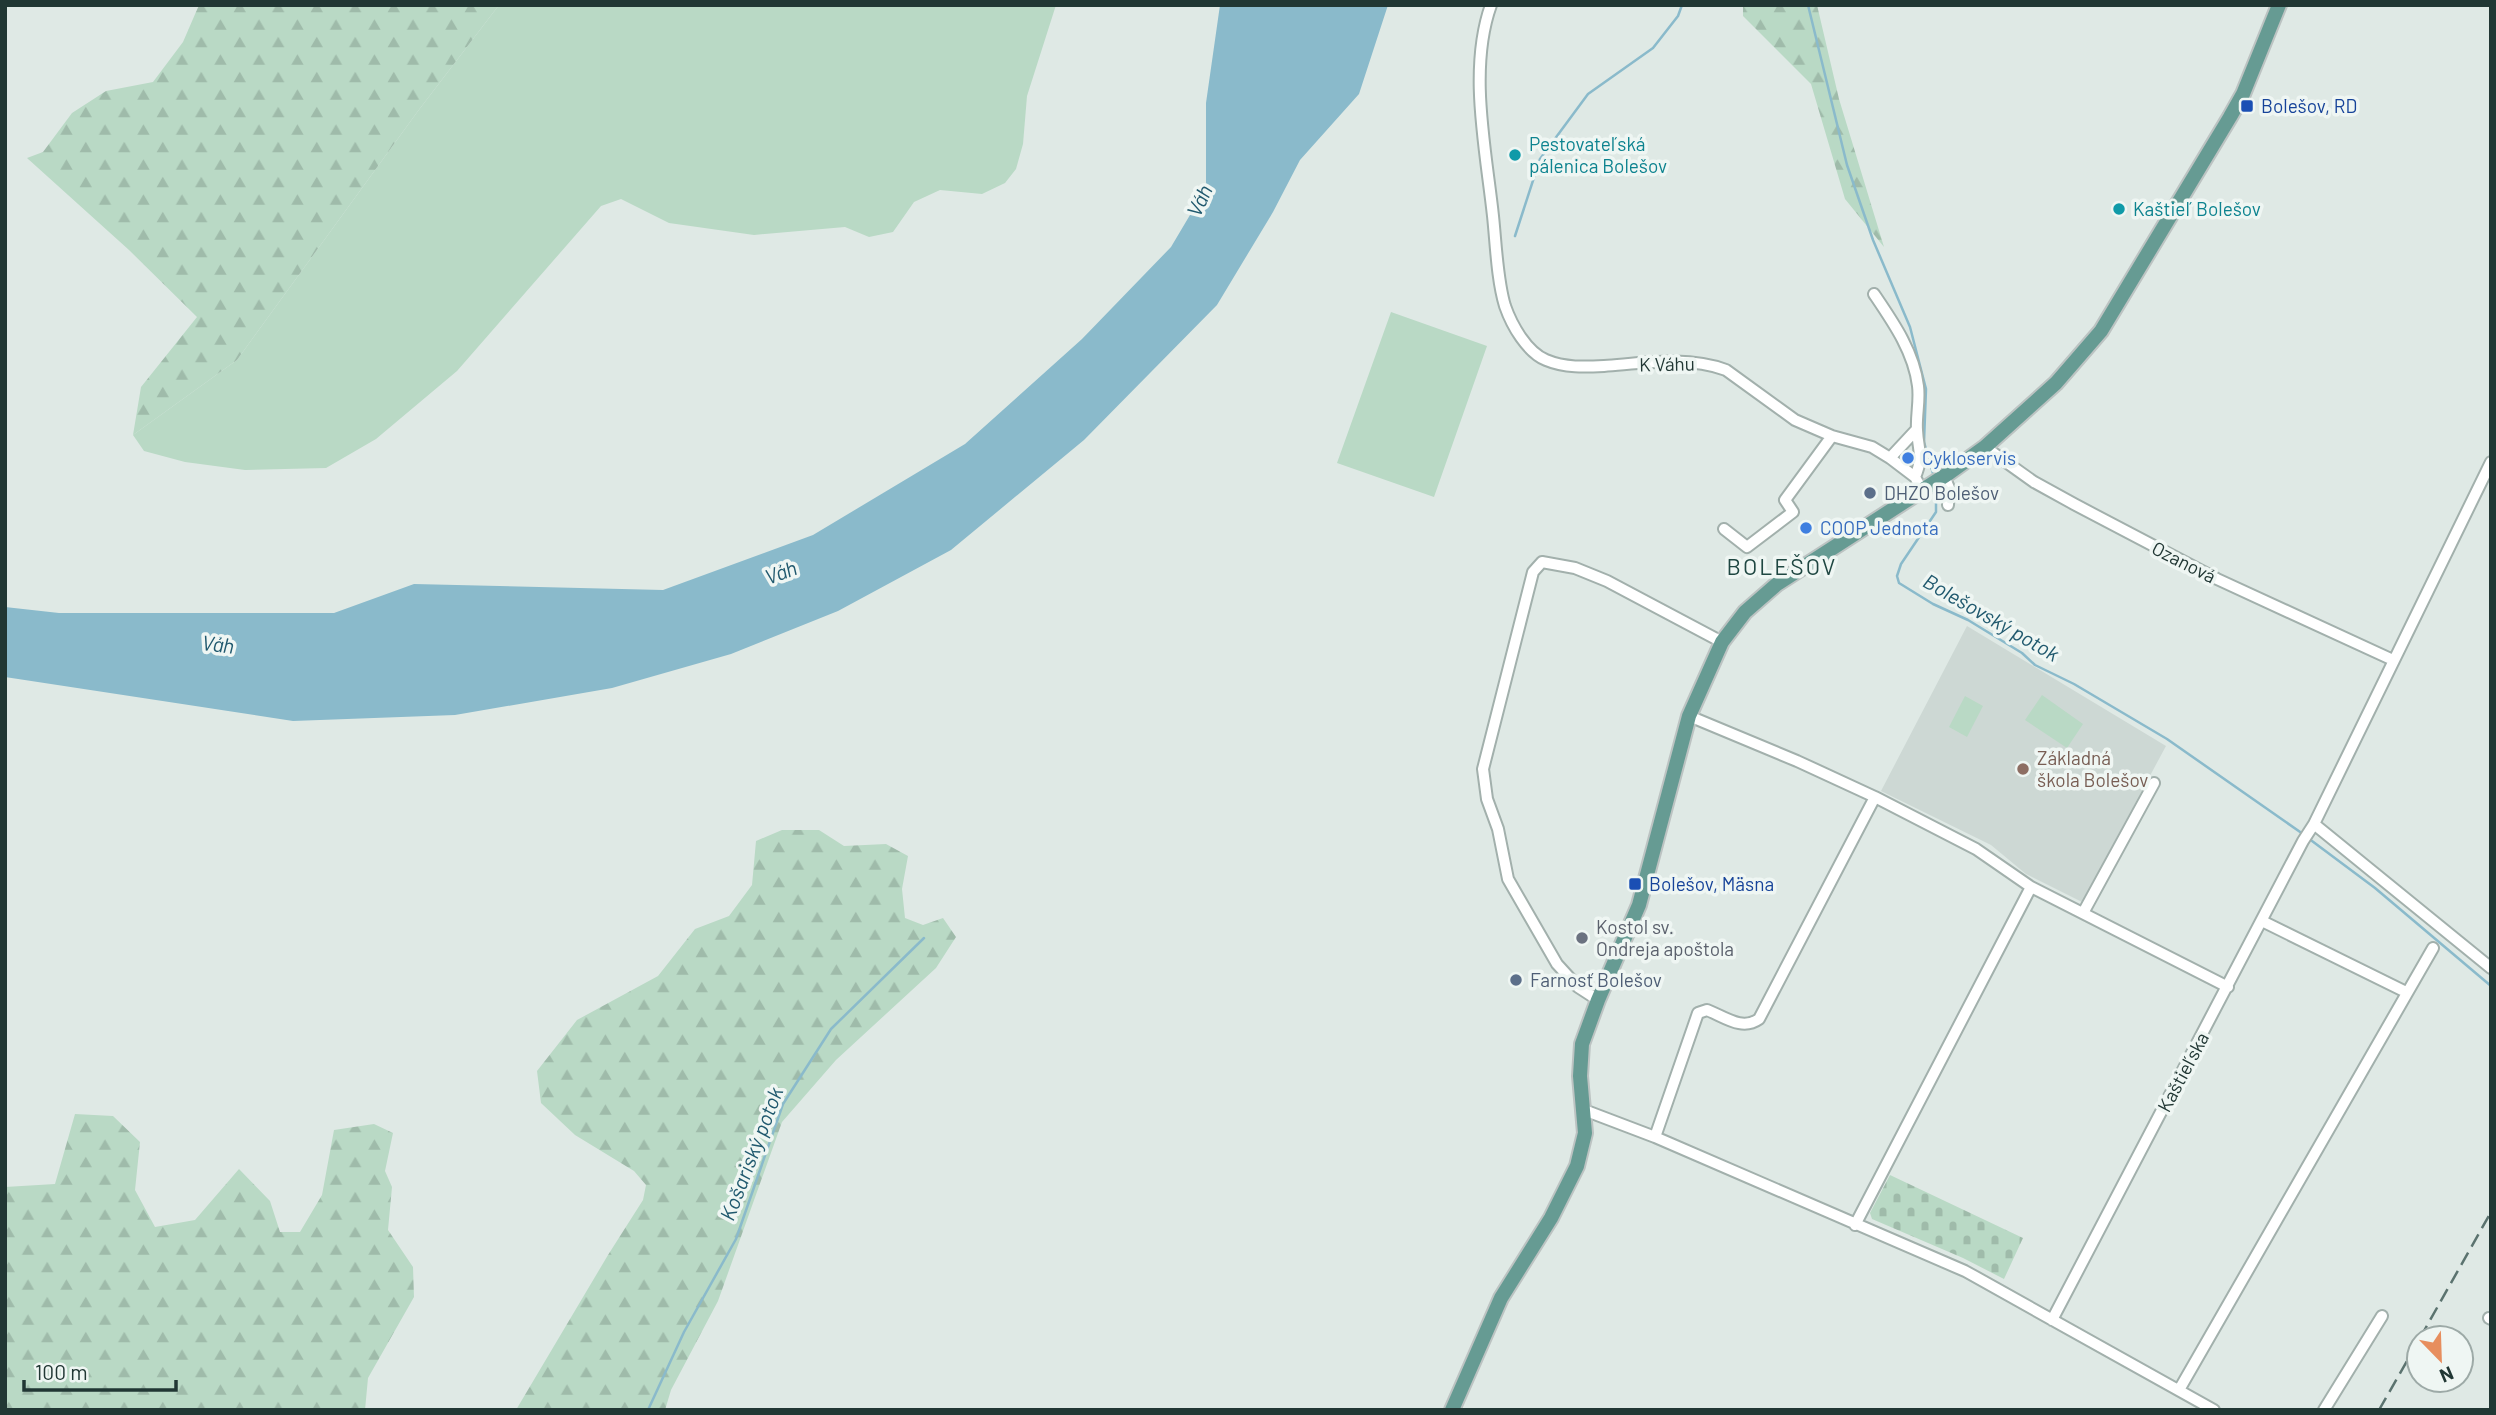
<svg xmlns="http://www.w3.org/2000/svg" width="2496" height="1415" font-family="Barlow,sans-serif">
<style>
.built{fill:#cdd8d4}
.grass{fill:#b9d9c5}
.forest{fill:url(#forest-firs)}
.cemetery{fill:url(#cemetery-stones)}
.water{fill:#8abacb}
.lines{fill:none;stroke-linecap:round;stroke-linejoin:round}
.stream{stroke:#8abacb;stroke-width:2.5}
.minor-casing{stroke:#a2b0ac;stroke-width:14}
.major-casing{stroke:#bcc3c2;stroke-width:18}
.minor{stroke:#fff;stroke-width:10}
.major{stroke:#669b93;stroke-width:14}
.rail{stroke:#5b736f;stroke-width:2.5;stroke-dasharray:14 7;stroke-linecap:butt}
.transit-dot{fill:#1a4fb4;stroke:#eff6f3;stroke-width:2.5}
.culture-dot{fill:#0f9aa8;stroke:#eff6f3;stroke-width:2.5}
.shop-dot{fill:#3f7fe0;stroke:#eff6f3;stroke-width:2.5}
.service-dot{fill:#5c6f8a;stroke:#eff6f3;stroke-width:2.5}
.education-dot{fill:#8d6e63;stroke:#eff6f3;stroke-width:2.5}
.worship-dot{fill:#6b7280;stroke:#eff6f3;stroke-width:2.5}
.labels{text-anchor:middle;stroke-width:7;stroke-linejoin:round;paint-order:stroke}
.transit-label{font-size:19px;fill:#164399;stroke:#eff6f3;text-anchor:start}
.culture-label{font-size:19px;fill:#0d838f;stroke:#eff6f3;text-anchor:start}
.street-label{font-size:19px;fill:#213734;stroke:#eff6f3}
.shop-label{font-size:19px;fill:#366cbe;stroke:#eff6f3;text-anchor:start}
.service-label{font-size:19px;fill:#4e5e75;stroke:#eff6f3;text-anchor:start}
.education-label{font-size:19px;fill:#785e54;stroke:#eff6f3;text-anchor:start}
.worship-label{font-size:19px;fill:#5b616d;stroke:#eff6f3;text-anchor:start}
.water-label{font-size:21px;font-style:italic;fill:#20596e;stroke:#eff6f3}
.quarter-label{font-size:23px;letter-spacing:2px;fill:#1f4742;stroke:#eff6f3}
</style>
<defs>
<pattern id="forest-firs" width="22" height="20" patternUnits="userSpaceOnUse" patternTransform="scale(1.75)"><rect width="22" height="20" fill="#b9d9c5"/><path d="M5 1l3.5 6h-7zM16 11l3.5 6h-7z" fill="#9fbbaa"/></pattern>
<pattern id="cemetery-stones" width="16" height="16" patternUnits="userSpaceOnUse" patternTransform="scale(1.75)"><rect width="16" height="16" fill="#b9d9c5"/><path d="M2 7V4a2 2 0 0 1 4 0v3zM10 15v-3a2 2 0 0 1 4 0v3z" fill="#9fbbaa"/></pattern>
</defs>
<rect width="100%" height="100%" fill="#dfe9e5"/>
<path class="built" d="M1967,626L2166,746L2082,902L2026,874L1991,845L1881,791Z"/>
<path class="grass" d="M499,5H1056L1027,96L1023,144L1016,169L1005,183L982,194L940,190L914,202L893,232L869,237L845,227L754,235L669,223L621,199L601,206L457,371L376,439L326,468L245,470L185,462L144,451L133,435L237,360L418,111Z
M1391,312L1487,346L1434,497L1337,463Z
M2042,695L2083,724L2067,748L2025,720Z
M1965,696L1983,706L1967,737L1949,727Z"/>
<path class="forest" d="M199,5H499L418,111L237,360L133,435L141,387L197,317L129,250L27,158L43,152L72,113L106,91L153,82L183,42Z
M1743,5H1817L1839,99L1884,247L1845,199L1811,84L1743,16Z
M782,830H819L844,846L886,844L908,856L902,889L905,918L923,925L943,918L956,937L936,968L836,1060L782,1122L718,1301L671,1390L665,1410H516L608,1255L643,1200L646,1185L634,1171L575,1135L541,1103L537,1071L577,1020L658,976L695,929L729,916L752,885L756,841Z
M75,1114L113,1116L140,1142L135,1190L155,1227L195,1220L239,1169L270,1201L280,1232H300L322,1195L334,1130L374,1124L393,1133L385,1171L392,1187L388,1230L413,1267L414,1297L368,1378L365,1410H5V1187L55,1184Z"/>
<path class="cemetery" d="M1890,1175L2023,1238L2004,1279L1963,1258L1872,1219L1870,1213Z"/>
<path class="water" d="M1220,5H1388L1359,94L1300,160L1273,212L1217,305L1084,440L951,550L838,611L731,654L612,688L455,715L293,721L5,677V607L59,613H334L414,584L663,590L813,535L965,444L1082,339L1171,247L1206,188V103Z"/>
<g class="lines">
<path class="stream" d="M1808,5L1847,165L1873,240L1910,327L1926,389L1924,442L1934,477
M1515,236L1540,159L1588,94L1653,48L1678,16L1682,5
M1936,487V512L1901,564L1897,576L1899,583L1933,604L1968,620L2022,653L2035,665L2074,684L2167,739L2303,834
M2308,838L2375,888L2491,986
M648,1410L684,1332L736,1239L783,1104L831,1029L924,938"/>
<defs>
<path id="minor" d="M1491,5C1468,69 1486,150 1493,216C1496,244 1497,280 1505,306C1512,326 1527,352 1546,360C1565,368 1585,367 1604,366C1645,363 1687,356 1726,370L1795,420L1832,436L1872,447L1890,458L1915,477L1922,490
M1874,294C1893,322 1914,352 1918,386C1920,401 1916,415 1917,430C1918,451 1924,455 1915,477
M1985,447L2034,482L2074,504L2217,579L2393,660
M1890,458L1917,429
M2491,462L2314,824L2491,968
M1944,476L1949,488L1948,505
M1724,529L1747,547L1793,512L1785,500L1832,436
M1689,716L1797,761L1875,797L1976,849L2031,887L2228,987
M2083,913L2154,783
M2262,921L2406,992
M1598,1000L1578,987L1557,964L1508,879L1498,829L1487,799L1483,769L1533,572L1542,562L1575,568L1607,581L1722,642
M1584,1110L1655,1137L1965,1271L2214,1410
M1655,1137L1698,1013L1707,1010C1725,1017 1742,1031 1759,1019L1875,797
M1855,1225L2031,887
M2489,1318L2491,1319
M2052,1320L2303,841L2314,824
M2179,1390L2433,948
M2324,1410L2382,1316"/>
<path id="major" d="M1452,1410L1501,1298L1551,1218L1577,1166L1585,1133L1580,1076L1582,1044L1598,1000L1639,905L1689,716L1722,642L1745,612L1777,584L1949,473L1985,447L2056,383L2101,331L2230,117L2243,94L2279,5"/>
</defs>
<use href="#minor" class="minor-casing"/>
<use href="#major" class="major-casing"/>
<use href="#minor" class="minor"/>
<use href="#major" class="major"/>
<path class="rail" d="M2420,1338L2491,1212
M2379,1410L2419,1340"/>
</g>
<g class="transit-dot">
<rect x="2240" y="99" width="14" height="14" rx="3.5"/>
<rect x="1628" y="877" width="14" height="14" rx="3.5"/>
</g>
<g class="culture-dot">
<circle cx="1515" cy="155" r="7"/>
<circle cx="2119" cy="209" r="7"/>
</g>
<g class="shop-dot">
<circle cx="1908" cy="458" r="7"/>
<circle cx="1806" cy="528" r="7"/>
</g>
<g class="service-dot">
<circle cx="1870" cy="493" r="7"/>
<circle cx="1516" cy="980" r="7"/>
</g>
<circle class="education-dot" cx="2023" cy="769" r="7"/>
<circle class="worship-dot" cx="1582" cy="938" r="7"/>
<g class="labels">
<g class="transit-label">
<text x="2261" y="113">Bolešov, RD</text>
<text x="1649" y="891">Bolešov, Mäsna</text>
</g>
<g class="culture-label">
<text x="1529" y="151">Pestovateľská<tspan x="1529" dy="22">pálenica Bolešov</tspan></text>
<text x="2133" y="216">Kaštieľ Bolešov</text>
</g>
<g class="street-label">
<text transform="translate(1667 364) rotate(-1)" y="7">K Váhu</text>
<text transform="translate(2184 562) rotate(27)" y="7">Ozanová</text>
<text transform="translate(2183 1072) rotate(-62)" y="7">Kaštieľska</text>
</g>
<g class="shop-label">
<text x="1922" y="465">Cykloservis</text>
<text x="1820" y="535">COOP Jednota</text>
</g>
<g class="service-label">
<text x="1884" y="500">DHZO Bolešov</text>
<text x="1530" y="987">Farnosť Bolešov</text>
</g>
<g class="education-label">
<text x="2037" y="765">Základná<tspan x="2037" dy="22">škola Bolešov</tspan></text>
</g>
<g class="worship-label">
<text x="1596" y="934">Kostol sv.<tspan x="1596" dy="22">Ondreja apoštola</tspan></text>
</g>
<g class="water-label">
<text transform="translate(1200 201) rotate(-65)" y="7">Váh</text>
<text transform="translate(781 573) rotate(-20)" y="7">Váh</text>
<text transform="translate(1991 618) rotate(30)" y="7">Bolešovský potok</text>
<text transform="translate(218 645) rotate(7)" y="7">Váh</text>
<text transform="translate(752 1154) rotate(-69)" y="7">Košariský potok</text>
</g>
<g class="quarter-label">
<text x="1782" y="575">BOLEŠOV</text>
</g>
</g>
<rect width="2496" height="1415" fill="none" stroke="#213734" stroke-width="14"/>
<g transform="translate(2440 1359) rotate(157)"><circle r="33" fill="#eff6f3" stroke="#9daaa7" stroke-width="2"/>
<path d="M0-5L12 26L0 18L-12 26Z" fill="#e78e5e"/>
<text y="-10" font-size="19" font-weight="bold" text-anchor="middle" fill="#213734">N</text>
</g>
<path d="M24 1380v10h152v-10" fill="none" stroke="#213734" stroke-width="3.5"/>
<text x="35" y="1380" font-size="21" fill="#213734" stroke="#eff6f3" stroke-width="5" paint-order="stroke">100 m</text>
</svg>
